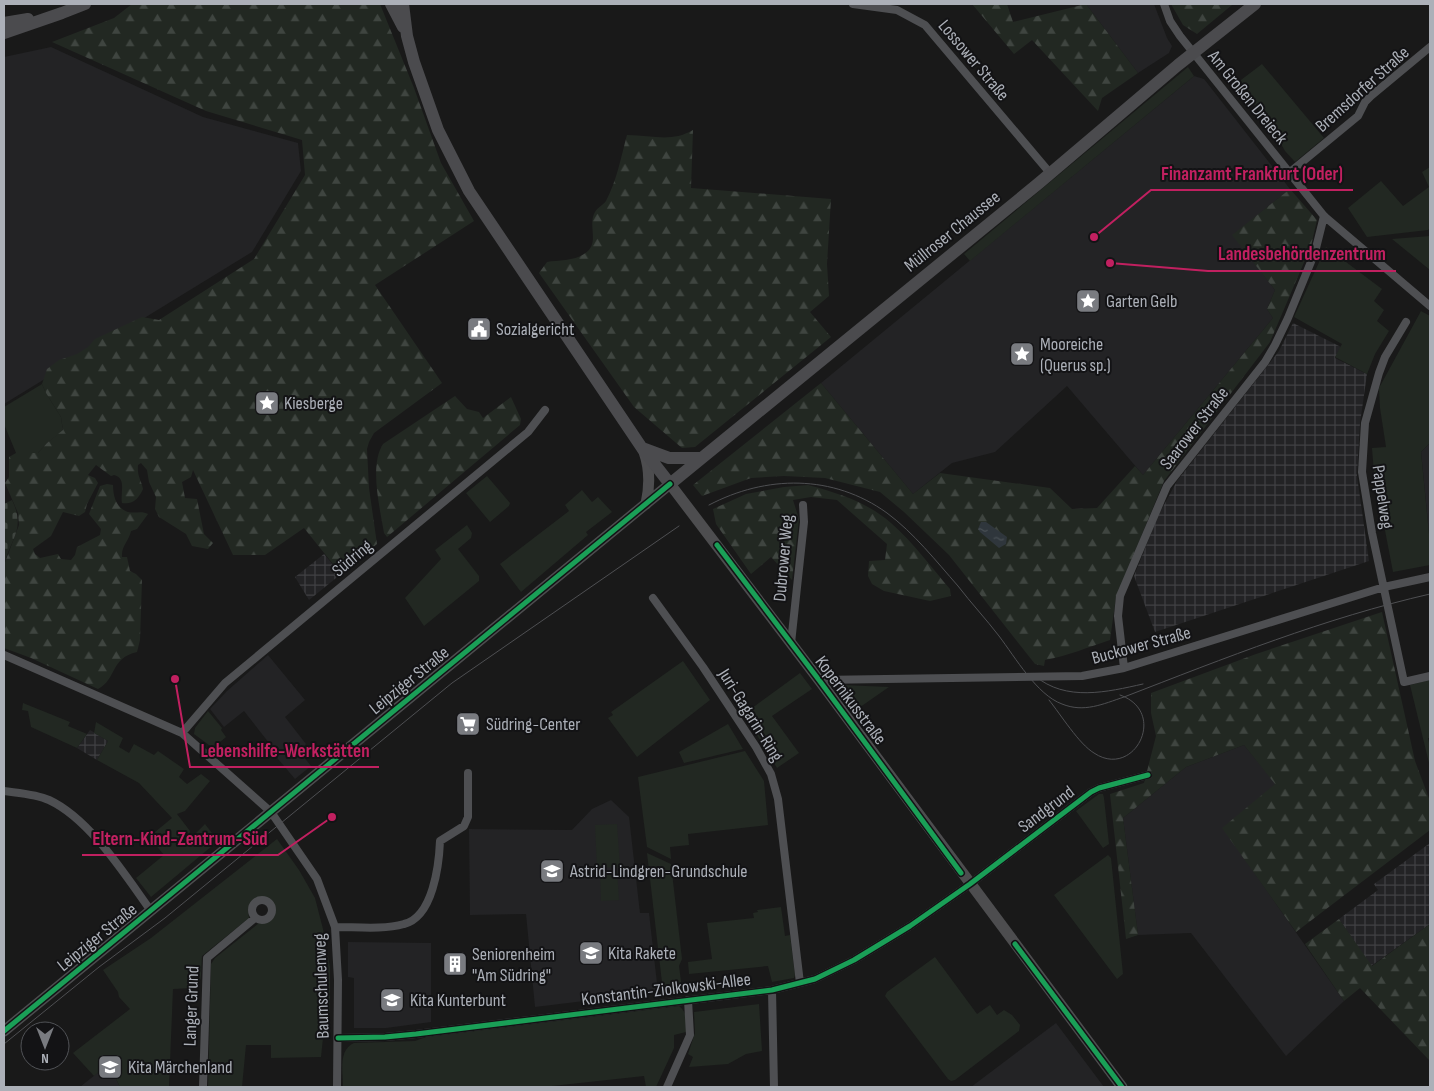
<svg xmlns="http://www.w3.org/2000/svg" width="1434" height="1091" font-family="'Sofia Sans Condensed',sans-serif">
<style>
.built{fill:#232325}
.industrial{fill:url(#industrial-grid)}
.green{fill:#222822}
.forest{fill:url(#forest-firs)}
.cemetery{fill:url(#cemetery-stones)}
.water{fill:url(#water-ripples)}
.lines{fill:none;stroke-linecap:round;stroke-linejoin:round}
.street{stroke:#4e4f52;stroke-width:8}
.secondary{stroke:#4d4d4f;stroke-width:11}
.primary{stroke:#4b4b4e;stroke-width:12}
.tram{stroke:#4e4f52;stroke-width:1}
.cycleway-casing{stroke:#131315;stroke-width:8}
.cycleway{stroke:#1a9f57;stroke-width:5}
.labels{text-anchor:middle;stroke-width:4;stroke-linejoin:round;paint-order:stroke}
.street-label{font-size:18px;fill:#acb0b8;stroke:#131315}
.poi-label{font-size:18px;fill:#acb0b8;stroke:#131315;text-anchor:start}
.leader{fill:none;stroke:#c12060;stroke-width:2}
.callout-dot{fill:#c12060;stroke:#131315;stroke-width:2}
.callout-label{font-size:19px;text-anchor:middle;font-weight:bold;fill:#c12060;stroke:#131315;stroke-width:4;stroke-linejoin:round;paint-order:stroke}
</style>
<defs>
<pattern id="industrial-grid" width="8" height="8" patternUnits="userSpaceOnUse" patternTransform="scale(1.25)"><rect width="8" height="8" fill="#232325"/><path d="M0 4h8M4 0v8" fill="none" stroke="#404043"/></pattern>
<pattern id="forest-firs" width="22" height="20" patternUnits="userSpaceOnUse" patternTransform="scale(1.25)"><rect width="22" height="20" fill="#222822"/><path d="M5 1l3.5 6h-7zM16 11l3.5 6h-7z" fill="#3f4540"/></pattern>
<pattern id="cemetery-stones" width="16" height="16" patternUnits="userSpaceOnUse" patternTransform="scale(1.25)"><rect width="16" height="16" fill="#222822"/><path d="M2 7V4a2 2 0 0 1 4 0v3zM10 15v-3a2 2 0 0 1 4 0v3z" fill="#3f4540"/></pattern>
<pattern id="water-ripples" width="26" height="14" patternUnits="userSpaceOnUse" patternTransform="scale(1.25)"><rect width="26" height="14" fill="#2f363c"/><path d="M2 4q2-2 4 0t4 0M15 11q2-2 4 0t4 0" fill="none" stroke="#4a5156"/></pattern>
</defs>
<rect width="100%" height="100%" fill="#191919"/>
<path class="built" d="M1086,4H1154L1167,38L1172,46L1169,53L1138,73Z
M51,47L203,117L298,143L301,171L252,252L4,404V57Z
M1194,76L1204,79L1290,189L1233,235L1275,290L1267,309L1273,318L1143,475L1067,386L995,452L952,463L913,494L821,383Z
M1430,443V544L1421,452Z
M268,655L305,700L285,717L306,744L299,751L311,766L295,779L267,746L269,743L244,711L224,727L210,709L227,691Z
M1244,745L1276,784L1223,828L1344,1001L1286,1056L1191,933L1138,935L1123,818L1186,767Z
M611,800L629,817L640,913H649L658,992L535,1007L526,914L470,915L469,829L572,830L592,809Z
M348,942L431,943V1022L386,1028H354V978L348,977Z
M1056,1023L1104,1087H971Z
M116,1058V1079L120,1087H80Z"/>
<path class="industrial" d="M1293,323L1341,347L1335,358L1367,374L1360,423L1357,476L1369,561L1155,632L1134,576L1158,516L1177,481L1279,351Z
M324,554L341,574L309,600L295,577Z
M90,730L108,741L97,760L77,748Z
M1430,843V924L1371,966L1339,919L1378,890L1374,884Z"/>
<path class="green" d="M1262,64L1324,138L1295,162L1285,151L1272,127L1237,83Z
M1188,67L1194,76L970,261L964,254Z
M1430,167V228L1428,230L1367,237L1348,208L1381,181L1403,206L1429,187L1422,172Z
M1430,236V270L1392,239Z
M1326,247L1382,289L1374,301L1384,310L1377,321L1389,331L1375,354L1367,374L1335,357L1342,344L1294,317Z
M1421,311L1430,316V443L1421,452L1430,544V565L1393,572L1374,473L1372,448L1386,447L1380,408L1379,388Z
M42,384L46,393L61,417L63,431L47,443L38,453H16L4,424V407Z
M487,476L510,503L509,506L490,522L466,493Z
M582,490L592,502L598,497L612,512L586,532L588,535L521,592L500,564L569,511L565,505Z
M467,525L472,533L471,538L458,549L479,576V581L424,626L405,598L441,559L435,550Z
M683,661L710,700L637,757L608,718L613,715L611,712Z
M800,673L812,689L772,716L799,753L777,768L744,714Z
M1430,680V738H1428L1430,747V767L1410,685Z
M843,685L889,687L853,712L836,689L838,687Z
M23,703L70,722L68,726L87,734L77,748L31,727L28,711L22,710Z
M208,711L222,728L221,730L226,737L213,748L194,734L195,728Z
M96,722L123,738L119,747L129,753L134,744L154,755L158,751L184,769L179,777L187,784L201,774L210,781L185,811L177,814L190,831L189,835L192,837L205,824L218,841L151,897L136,878L164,855L149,837L172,818L139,783L97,760L108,741L94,733Z
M728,724L743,749L684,763L679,752Z
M745,751L764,781L768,825L688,834L689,845L670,847L671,859L647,847L638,777Z
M1099,794H1103L1104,798L1109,844L1103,848L1076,811Z
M617,824L620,867L597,868L595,825Z
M277,839L299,870L315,898L323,929L330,967V1016L323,1038L321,1057L271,1058V1045H246L242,1087H208L211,964L215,958L259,923L267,921L273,916L274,907L271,901C256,895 246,901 249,918L202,956C200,986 205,988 173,989L169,1087H120L116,1079V1059L94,1076L73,1053L130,1009L119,997L118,992L103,970L151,938Z
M647,853L671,864L682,959L679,966L682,989L663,991Z
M1108,855L1111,858L1123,974L1117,979L1054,895Z
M617,870L619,900L601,901L600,871Z
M781,907L785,936L790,935L795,975L794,978L772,982L768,966L689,974L688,962L712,959L707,923L754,918L753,913L758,912L757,910Z
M935,957L977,1014L990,1005L997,1015L1004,1010L1012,1015L1020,1025L1019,1031L955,1080L951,1081L948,1079L885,996L887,992Z
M759,1004L762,1051L746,1054L728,1064L689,1067L693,1057L688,1054L695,1033L694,1012Z
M679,1006C687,1012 689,1023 686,1032L674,1035V1048L656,1087H646L644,1076L543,1087H343C343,1072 338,1050 354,1043L415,1041L426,1037Z"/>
<path class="forest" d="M132,4H380L414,88L441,163L474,221L375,285L442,383L374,433L369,442L367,449L369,488L377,544L341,574L304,528L265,555H233L193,470L191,477L182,482L185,498L197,499L204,534L213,543L208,549L192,546L186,534L159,517L155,509L156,497L149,482L147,470L141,463L138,465C137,477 141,479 143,489C139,498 133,505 122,503C120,493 127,478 114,475L111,476L96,465L88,475L95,478L98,483L87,504L85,512L79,516L63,512L51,536L33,549L35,554L40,558L58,554L61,559L71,560L75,555L77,547L100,535L101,529L89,514L100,486L107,484L113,485C113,496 116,508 128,512C135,514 141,510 148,514L137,529L131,531C129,541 121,546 122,557H127L130,571L136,574L142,580L140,640L137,652C110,658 117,679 98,689L31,658L4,648V565L19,525L18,513L5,483L9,477V457L16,453H38L47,443L63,430L61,417L46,393L42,384L47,369L59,360L77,354L88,347L95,339L142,317L159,320L254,259L305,175L302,140L206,111L52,42L114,18Z
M972,4H1007L1013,22L1086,4L1138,73L1102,98L1098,111L1032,40L1014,54Z
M1171,4H1231L1232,5L1197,34L1183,25Z
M693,130L691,188L831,199L827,264L829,296L810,312L831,337L695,447L682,448L634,407L539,273L547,262C558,260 574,261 584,254C601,244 587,226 595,212C598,207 603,205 606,201C617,180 621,157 627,135C652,135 671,143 693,130Z
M1290,189L1317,220L1311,246L1270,342L1164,481L1116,597L1110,640C1089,647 1067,656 1045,660L1044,666L1035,664L949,555L904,512L880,492L825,478L784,476L751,478L702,496L693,485L821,383L913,494L940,473L1050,488L1072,509L1097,508L1135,466L1143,475L1273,318L1267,309L1275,290L1232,235Z
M455,396L467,409L479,412L483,418L511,397L521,419L520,425L387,537L384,533C380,508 369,466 383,444Z
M808,485C838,493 867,502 891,523C913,542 931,567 950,589L951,596L930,601L884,591L872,584L868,576L869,561L885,560L887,544L837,500L811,497L793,500L799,519L792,580L771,557L751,574L716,524L713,509L746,494L784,487Z
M1382,612L1415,761L1430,801V830L1296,932L1222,828L1275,784L1244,745L1186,767L1123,818L1138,935L1126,939L1110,794L1144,783L1156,736L1151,713V693L1256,654Z
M1339,919L1372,966L1430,924V1061L1360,988L1344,1001L1305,944Z"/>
<path class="cemetery" d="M12,500C26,529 11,538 4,565V504Z"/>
<path class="water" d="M981,522H986L1007,537L1006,544L999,548L980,532L978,529Z"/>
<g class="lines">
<path class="street" d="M853,4L897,10L925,25L1050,173
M1164,4L1170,21L1180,36L1324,216L1430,306
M1290,172L1358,116L1365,102L1371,96L1430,47
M1406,322L1385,357L1379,373L1365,423L1362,472L1372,533L1404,682L1430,676
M653,598L703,667L756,747L771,774L778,799L800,983
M791,643L804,522L803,505
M4,655L182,733L271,812L317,879L335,927L338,980L337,1087
M1124,668L1118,616L1120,596L1167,486L1265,362L1275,345L1288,318L1315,252L1324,216
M819,680L1082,676L1124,668L1384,587L1430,577
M182,733L225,683L528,432L545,410
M4,791C18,793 36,794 49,800C90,819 125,875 151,911
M252 910a10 10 0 1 1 20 0a10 10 0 1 1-20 0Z
M335,927C357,927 383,930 404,924C433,917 439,865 440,841L464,826L468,817V773
M772,990L774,1087
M338,1038L385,1037L416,1034L772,990L815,979L854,960L910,926L970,884L1091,792L1099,788L1148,775
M203,1087L207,958L255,918
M667,1087L690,1035L688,1000"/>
<path class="secondary" d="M644,452C650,469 650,486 646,504
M4,1031L670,484L819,680L1122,1087"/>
<path class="primary" d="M391,4L403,27
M403,4L407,36L414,62L438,130L469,191L642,448L670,484L1039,183L1178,65L1255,4
M4,23L28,19
M4,33L62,13L85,4
M642,448L669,458H701"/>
<path class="tram" d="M709,505C766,475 833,474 887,513C914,533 936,561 958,586C971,603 986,619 999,636C1015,657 1037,695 1062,704C1084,713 1103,704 1124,697C1225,658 1325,618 1430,594
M1035,676C1066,702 1107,692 1143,684
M1049,700C1061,715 1079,744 1094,753C1134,780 1169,712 1120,695
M4,1044L99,967L165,918L452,683L679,526"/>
<defs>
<path id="cycleway" d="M717,545L819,680L961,873
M1015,944L1122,1087
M4,1031L670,484
M338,1038L385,1037L416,1034L772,990L815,979L854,960L910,926L970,884L1091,792L1099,788L1148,775"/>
</defs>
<use href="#cycleway" class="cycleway-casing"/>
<use href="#cycleway" class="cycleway"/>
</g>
<defs>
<symbol id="sight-square" viewBox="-11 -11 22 22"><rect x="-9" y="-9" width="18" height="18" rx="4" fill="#797b80" stroke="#131315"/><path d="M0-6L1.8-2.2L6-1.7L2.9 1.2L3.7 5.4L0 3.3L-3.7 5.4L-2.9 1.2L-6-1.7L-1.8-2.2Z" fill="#fff"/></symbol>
<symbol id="civic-square" viewBox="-11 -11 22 22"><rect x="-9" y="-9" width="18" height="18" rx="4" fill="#797b80" stroke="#131315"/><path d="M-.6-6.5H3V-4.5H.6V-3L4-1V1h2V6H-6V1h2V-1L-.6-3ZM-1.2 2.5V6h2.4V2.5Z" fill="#fff"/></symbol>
<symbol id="supermarket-square" viewBox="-11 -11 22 22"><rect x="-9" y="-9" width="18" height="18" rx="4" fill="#797b80" stroke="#131315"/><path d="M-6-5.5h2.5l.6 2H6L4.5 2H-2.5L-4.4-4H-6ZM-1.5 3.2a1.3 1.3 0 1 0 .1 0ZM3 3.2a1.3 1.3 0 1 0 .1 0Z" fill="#fff"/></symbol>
<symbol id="school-square" viewBox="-11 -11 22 22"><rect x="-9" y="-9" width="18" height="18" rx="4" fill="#797b80" stroke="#131315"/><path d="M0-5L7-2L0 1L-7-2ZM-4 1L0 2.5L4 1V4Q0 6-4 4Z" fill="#fff"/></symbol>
<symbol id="building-square" viewBox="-11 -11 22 22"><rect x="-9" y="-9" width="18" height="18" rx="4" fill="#797b80" stroke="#131315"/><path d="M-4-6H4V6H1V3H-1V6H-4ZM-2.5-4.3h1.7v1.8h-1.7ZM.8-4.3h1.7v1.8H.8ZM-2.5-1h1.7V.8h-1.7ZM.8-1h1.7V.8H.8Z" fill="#fff"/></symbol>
</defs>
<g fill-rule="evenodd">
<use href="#sight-square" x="1074" y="287" width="28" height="28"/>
<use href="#civic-square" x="465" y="315" width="28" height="28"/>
<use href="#sight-square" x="1008" y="340" width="28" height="28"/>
<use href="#sight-square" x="253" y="389" width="28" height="28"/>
<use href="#supermarket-square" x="454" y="710" width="28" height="28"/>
<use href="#school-square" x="538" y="857" width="28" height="28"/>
<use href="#school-square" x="577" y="939" width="28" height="28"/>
<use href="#building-square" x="441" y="950" width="28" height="28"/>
<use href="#school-square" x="378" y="986" width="28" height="28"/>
<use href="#school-square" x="96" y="1053" width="28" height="28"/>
</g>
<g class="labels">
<g class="street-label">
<text transform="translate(974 60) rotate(50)" y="6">Lossower Straße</text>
<text transform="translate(1362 89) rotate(-42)" y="6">Bremsdorfer Straße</text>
<text transform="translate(1248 97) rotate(51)" y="6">Am Großen Dreieck</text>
<text transform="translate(952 231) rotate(-39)" y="6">Müllroser Chaussee</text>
<text transform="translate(1194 428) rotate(-52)" y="6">Saarower Straße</text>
<text transform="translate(1383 497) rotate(82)" y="6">Pappelweg</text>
<text transform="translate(352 558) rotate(-40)" y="6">Südring</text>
<text transform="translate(783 558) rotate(-85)" y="6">Dubrower Weg</text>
<text transform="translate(1141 645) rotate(-15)" y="6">Buckower Straße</text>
<text transform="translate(409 680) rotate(-39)" y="6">Leipziger Straße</text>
<text transform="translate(851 700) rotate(53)" y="6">Kopernikusstraße</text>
<text transform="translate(751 715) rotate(58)" y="6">Juri-Gagarin-Ring</text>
<text transform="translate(1046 809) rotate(-37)" y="6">Sandgrund</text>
<text transform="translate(97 937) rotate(-39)" y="6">Leipziger Straße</text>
<text transform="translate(321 986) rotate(-92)" y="6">Baumschulenweg</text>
<text transform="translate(666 989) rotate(-7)" y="6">Konstantin-Ziolkowski-Allee</text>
<text transform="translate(191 1006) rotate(-88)" y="6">Langer Grund</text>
</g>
<g class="poi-label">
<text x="1106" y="307">Garten Gelb</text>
<text x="496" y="335">Sozialgericht</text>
<text x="1040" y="350">Mooreiche<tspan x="1040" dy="21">(Querus sp.)</tspan></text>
<text x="284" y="409">Kiesberge</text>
<text x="486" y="730">Südring-Center</text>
<text x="570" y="877">Astrid-Lindgren-Grundschule</text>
<text x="608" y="959">Kita Rakete</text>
<text x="472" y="960">Seniorenheim<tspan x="472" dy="21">"Am Südring"</tspan></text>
<text x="410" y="1006">Kita Kunterbunt</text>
<text x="128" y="1073">Kita Märchenland</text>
</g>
</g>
<path class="leader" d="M1094 237L1151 190H1353M1110 263L1208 271H1396M175 679L190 767H379M332 817L278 855H82"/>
<g class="callout-dot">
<circle cx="1094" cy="237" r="5"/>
<circle cx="1110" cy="263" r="5"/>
<circle cx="175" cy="679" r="5"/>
<circle cx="332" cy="817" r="5"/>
</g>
<g class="callout-label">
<text x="1252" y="180">Finanzamt Frankfurt (Oder)</text>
<text x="1302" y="260">Landesbehördenzentrum</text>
<text x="285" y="757">Lebenshilfe-Werkstätten</text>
<text x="180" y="845">Eltern-Kind-Zentrum-Süd</text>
</g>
<rect width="1434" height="1091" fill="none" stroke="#acb0b8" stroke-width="10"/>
<g transform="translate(45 1046) rotate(180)"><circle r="24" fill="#131315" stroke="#505256"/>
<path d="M0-4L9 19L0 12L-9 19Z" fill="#797b80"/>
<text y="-8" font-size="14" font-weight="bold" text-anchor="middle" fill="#acb0b8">N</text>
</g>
</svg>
